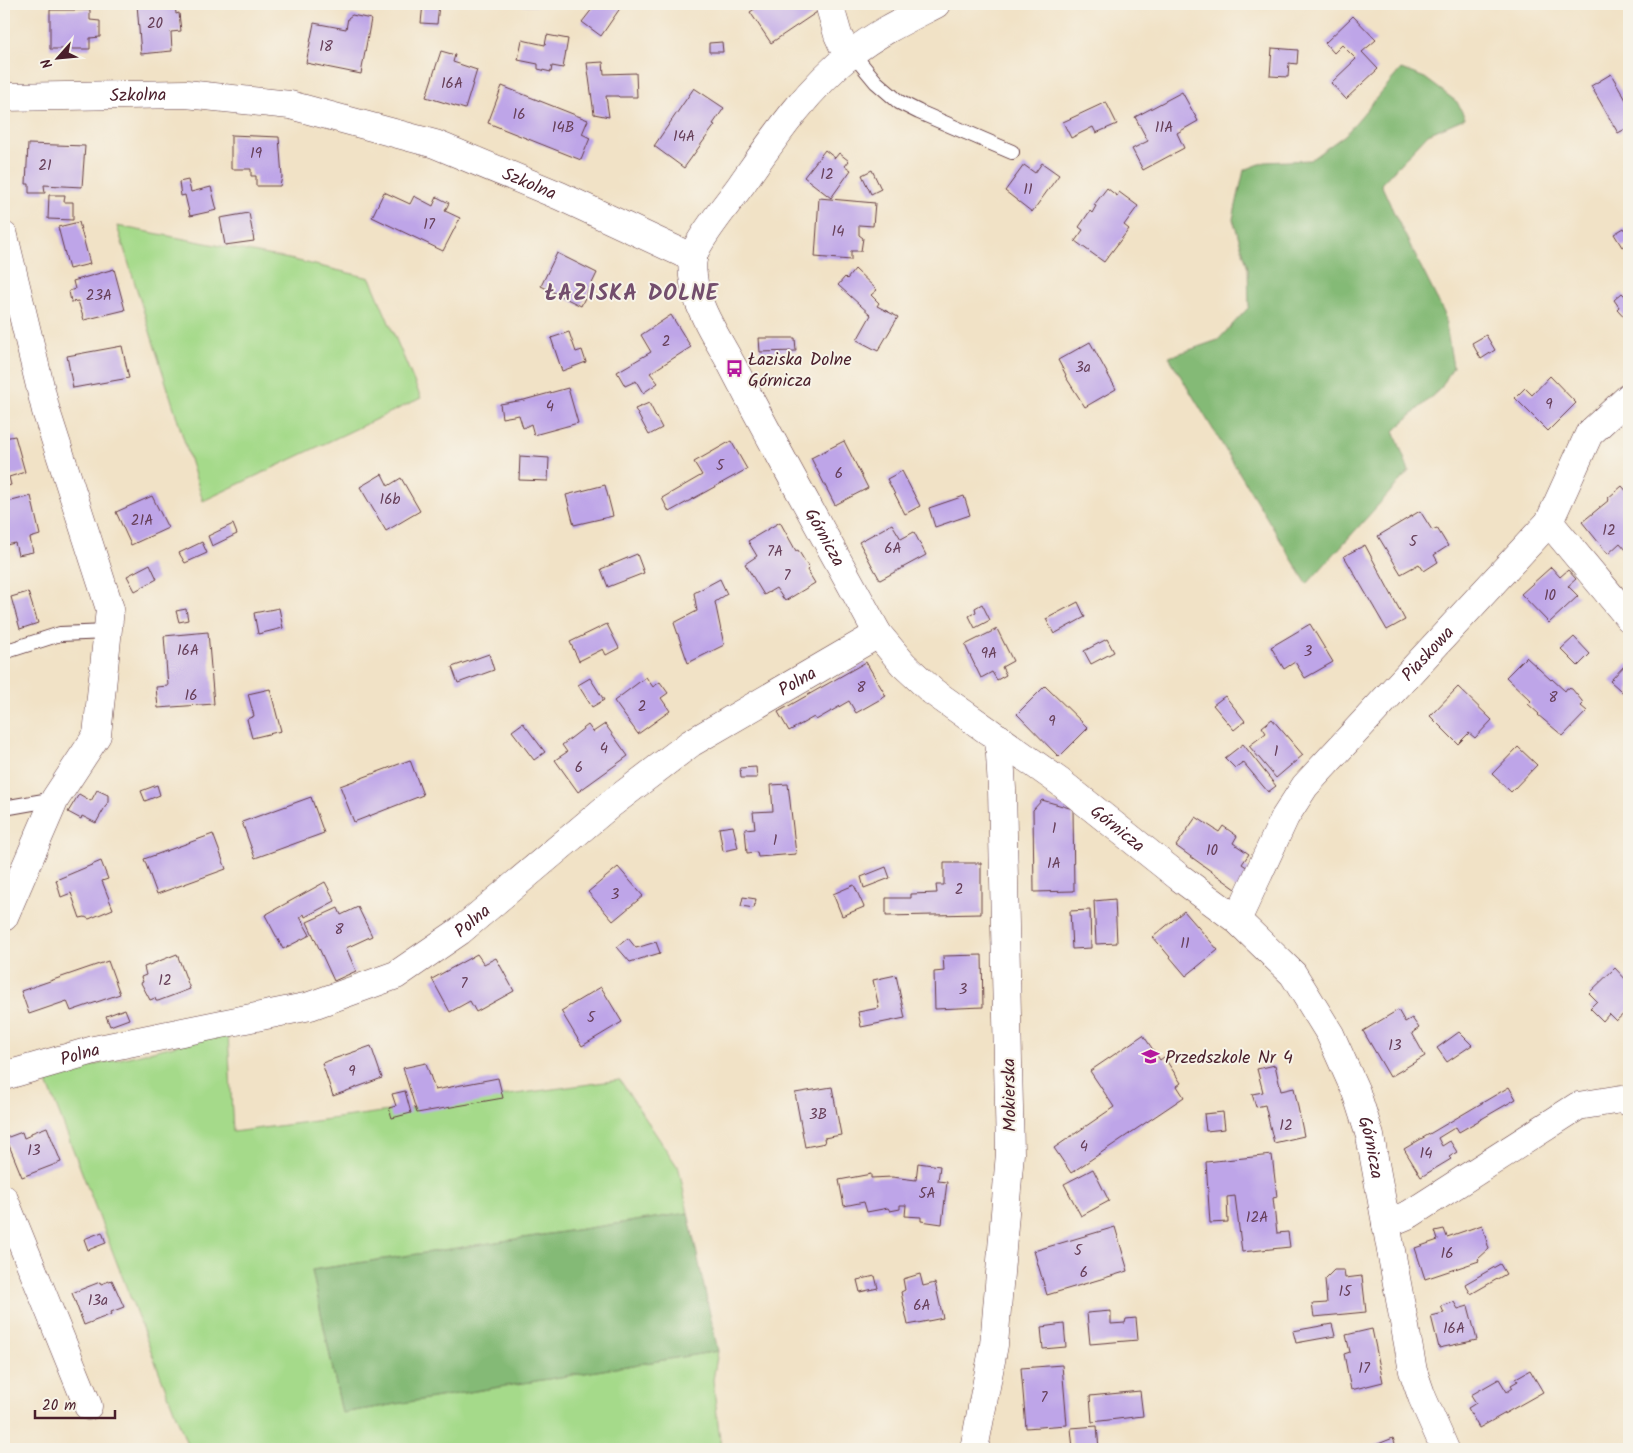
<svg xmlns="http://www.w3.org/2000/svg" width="1633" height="1453" font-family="Kalam,sans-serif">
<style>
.green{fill:#a5da8a;stroke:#787c5a}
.forest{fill:#84ba76;stroke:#676c50}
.building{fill:#bea5e8}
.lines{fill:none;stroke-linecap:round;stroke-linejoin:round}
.service-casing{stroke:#633c42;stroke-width:16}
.minor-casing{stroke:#633c42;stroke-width:29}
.service{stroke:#fff;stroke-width:14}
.minor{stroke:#fff;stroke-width:28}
.labels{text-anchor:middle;stroke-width:4;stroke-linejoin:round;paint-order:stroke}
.number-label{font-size:15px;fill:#67405a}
.street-label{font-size:18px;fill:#4a1f2b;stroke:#f7f3e8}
.poi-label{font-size:18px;fill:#4a1f2b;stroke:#f7f3e8;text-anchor:start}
.district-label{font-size:22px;font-weight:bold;letter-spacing:1px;fill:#734e6d;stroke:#f7f3e8}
</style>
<rect width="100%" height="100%" fill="#f7f3e8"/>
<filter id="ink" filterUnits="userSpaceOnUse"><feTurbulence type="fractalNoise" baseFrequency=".02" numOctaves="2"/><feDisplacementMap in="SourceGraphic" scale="10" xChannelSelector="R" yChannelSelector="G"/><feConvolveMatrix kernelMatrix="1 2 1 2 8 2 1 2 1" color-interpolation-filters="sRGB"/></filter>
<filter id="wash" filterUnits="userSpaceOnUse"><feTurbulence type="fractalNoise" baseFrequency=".0096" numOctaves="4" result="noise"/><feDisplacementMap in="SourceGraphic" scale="20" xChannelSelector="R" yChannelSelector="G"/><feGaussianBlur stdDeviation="1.12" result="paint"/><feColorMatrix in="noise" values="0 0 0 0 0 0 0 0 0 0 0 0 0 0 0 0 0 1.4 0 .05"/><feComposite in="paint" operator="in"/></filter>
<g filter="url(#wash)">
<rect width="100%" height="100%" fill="#f1e2c6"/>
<path class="green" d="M117,226L294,260L370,278L421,398L203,501Z
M228,1033L233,1132L620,1080L679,1169L688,1213L312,1270L342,1413L718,1351L713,1380L721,1449H189L45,1077Z"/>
<path class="forest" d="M1401,69L1425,78L1457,102L1465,118L1428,134L1381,184L1395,215L1444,313L1453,367L1441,388L1394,431L1409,471L1307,584L1169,357L1218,340L1249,307L1248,268L1233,219L1244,170L1265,162L1310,160L1345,135Z
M688,1213L718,1351L342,1413L312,1270Z"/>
<g id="blocks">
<path class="building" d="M137,4H175L176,14L179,13L181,31L171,32L172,51L141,54Z
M423,4H439L437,24L421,23Z
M508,4H543V6H508Z
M596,4H623L601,36L582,22Z
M762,4H822L823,8L771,43L750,12Z
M50,10H90V20L100,21V37L90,38V49H50Z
M352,15L371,19L361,74L306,63L314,23L346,29L348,18Z
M1353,16L1376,40L1362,52L1378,69L1346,99L1331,83L1356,59L1342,45L1334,53L1325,43Z
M547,35L568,39L563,68L552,66L551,72L538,69V64L518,60L522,40L545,45Z
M722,42L723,52H709V43Z
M1272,48L1298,50L1297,64L1289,63L1288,77L1270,76Z
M441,51L455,55L453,62L477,70L465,109L426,97Z
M603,62L604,74L636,73L637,97H619L618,96H606L609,117L594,114L587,63Z
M1611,74L1629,105V127L1618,133L1591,86Z
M502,86L588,120L582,134L590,138L581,160L488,123Z
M694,88L724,108L713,124L715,125L684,168L654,146Z
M1182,92L1198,121L1177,133L1184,148L1143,170L1132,149L1148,141L1135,117Z
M1106,102L1117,124L1096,133L1093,127L1071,138L1063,122Z
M231,135L279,137L282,177L280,186H256V176H251V169H231Z
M28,144L85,146L82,187L44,185L45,193H29V184H26Z
M825,150L835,158L839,153L849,161L845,166L851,170L831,198L804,177Z
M1042,163L1059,175L1032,212L1005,191L1024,165L1035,173Z
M872,170L881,189L871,194L862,175Z
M188,180L191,192L211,187L217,210L190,216L185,195L181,196L179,182Z
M1107,188L1117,196L1119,192L1138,206L1124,225L1129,229L1104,262L1075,241L1083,230L1079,227L1090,211L1092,213L1096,206L1094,205Z
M384,192L410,204L414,196L433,206L437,197L449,203L445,211L460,218L443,251L372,217Z
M49,195H65L64,202H73V220L48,219Z
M819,198L875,203L873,226L859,225V235L863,238L861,251H851V260L815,257Z
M249,213L254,241L225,245L220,218Z
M79,222L90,264L69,269L58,227Z
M1624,228L1629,236V243L1622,247L1614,234Z
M557,253L597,273L581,306L541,286Z
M114,269L125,310L84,320L78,301L71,302L69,291L75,289L73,281Z
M855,269L877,290L871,295L879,303L877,306L898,317L878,351L857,340L871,315L838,285L845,277L847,279Z
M1622,293L1628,299L1629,297V322L1617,309L1619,307L1614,300Z
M671,315L691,347L650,373L658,383L643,393L636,381L625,386L617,372L651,352L641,335Z
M569,332L576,352L582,350L586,362L562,371L551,338Z
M1486,335L1495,350L1481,359L1472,343Z
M759,338H795L796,351L760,352Z
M1090,342L1116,389L1085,407L1067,379L1065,376L1066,375L1058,360Z
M122,346L129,378L73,388L67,356Z
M1550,376L1576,403L1548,431L1515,398L1525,388L1532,395Z
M568,388L578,423L534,435L531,424L523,428L519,415L502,418L500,404L524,400Z
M649,403L662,428L649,435L635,409Z
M15,436L25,472L9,477L11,485L4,487V438Z
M731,441L747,469L669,512L662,498L702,475L694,462Z
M844,441L868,488L835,505L811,458Z
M520,456L549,458L548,481L519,480Z
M902,471L920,506L905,514L887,479Z
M382,474L388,486L401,478L420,511L386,531L360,487Z
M605,485L613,516L574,525L566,495Z
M1622,486L1629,494V549L1627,551L1620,543L1608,554L1582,522L1609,500L1608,498Z
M31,496L40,535L30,538L33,552L18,555L15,543L6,545L4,534V503Z
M152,496L168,528L131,545L116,512Z
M964,496L970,515L935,527L929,508Z
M1420,511L1432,530L1437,528L1448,546L1434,555L1438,562L1424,571L1419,564L1401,574L1378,536Z
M780,522L796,551L798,550L809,568L807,570L815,583L785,601L776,588L764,595L745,564L757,556L748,541Z
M233,524L237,534L212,546L208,536Z
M892,524L901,539L914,532L926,555L880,580L859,542Z
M202,542L207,553L185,563L179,553Z
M1365,545L1405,620L1387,630L1344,556Z
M637,554L644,573L608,587L601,569Z
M150,564L157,579L135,591L127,576Z
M1551,567L1560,577L1568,570L1576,579L1568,586L1578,596L1549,623L1521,594Z
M720,579L727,594L715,602L724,645L688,663L674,623L697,611L694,593Z
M28,592L38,623L20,629L11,597Z
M1078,602L1085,617L1054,634L1046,619Z
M982,604L990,620L975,628L969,616L976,612L975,608Z
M279,608L283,628L258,634L254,613Z
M186,609L188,620L179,622L176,611Z
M607,624L619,648L606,655L603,649L579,661L570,642Z
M1310,624L1333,662L1305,678L1295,662L1284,669L1271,647Z
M997,629L1013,661L1002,667L1006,675L997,680L992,672L981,678L965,645Z
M208,632L214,704L158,708L156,687L168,686L164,636Z
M1574,637L1590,654L1578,666L1561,649Z
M1107,639L1114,652L1091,664L1084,651Z
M489,654L494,670L458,683L452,667Z
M1526,657L1551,680L1552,679L1565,691L1567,688L1572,689L1582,701L1583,704L1581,706L1587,711L1563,736L1538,715L1539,714L1528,704L1531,701L1506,677Z
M866,662L886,696L856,713L849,701L816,720L814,717L789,731L778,712Z
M1627,663L1629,665V698L1610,681Z
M646,677L653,687L660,682L668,693L661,698L670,711L638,734L614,701Z
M590,678L604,700L592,707L578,685Z
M1045,686L1088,728L1059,757L1017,714Z
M1458,687L1492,720L1475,738L1469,733L1458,744L1430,716Z
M270,689L281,731L252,738L247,719L254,716L248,694Z
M1225,696L1245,721L1234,730L1213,705Z
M1272,719L1303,755L1276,778L1249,746L1266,733L1262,727Z
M523,723L545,752L534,760L512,731Z
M605,724L628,756L578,792L555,760L567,752L562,745L588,725L593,732Z
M1243,744L1276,786L1268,792L1243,762L1235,768L1225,758Z
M1518,747L1537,765L1511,792L1492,774Z
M410,760L423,795L354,822L340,786Z
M756,767L757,778H741L740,768Z
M788,784L796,854L758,857L757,852L747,853L745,829L755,828L753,812L773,811L771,785Z
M157,785L160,795L145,801L141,791Z
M97,790L108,795V802L96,823L82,816L81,819L68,812L79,794L91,801Z
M311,797L324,833L255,858L242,822Z
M1042,800L1073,809L1074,891L1034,892L1033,810Z
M1196,817L1219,832L1223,826L1237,836L1233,843L1249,854L1242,864L1254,872L1240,892L1176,846Z
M733,826L738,848L723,851L719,828Z
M213,834L226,869L157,894L144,859Z
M101,861L108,879L102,881L113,909L89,919L85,917L80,918L71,893L61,897L56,880Z
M944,863H981V914L886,916V898H911V894L937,893L936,885H944Z
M618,867L643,896L613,921L588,892Z
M886,867L890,878L864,888L861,877Z
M325,882L335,901L305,917L304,914L300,917L310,935L283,949L265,915Z
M854,885L864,907L842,916L833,894Z
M743,897L756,899L754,908L741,906Z
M1115,899L1117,943L1096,944L1094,901Z
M358,907L372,936L346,948L356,971L334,981L307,922L338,908L341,915Z
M1090,910L1091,948L1072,949L1070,911Z
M1184,911L1218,950L1186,976L1153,937Z
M628,938L636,948L656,942L660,953L630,962L617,947Z
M177,954L190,989L158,1001H156L155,998L150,1000L141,983L143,982L141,977L146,975L144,967Z
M477,954L484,964L496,958L514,991L476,1012L470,1001L450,1012L432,979Z
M982,955L983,1007L935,1009L934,972L944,971L943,956Z
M108,961L120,994L71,1011L67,1001L29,1014L21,991Z
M1615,968L1629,983V1009L1616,1021L1609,1014L1603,1021L1590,1008L1597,1001L1589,993Z
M896,975L905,1018L861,1027L858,1012L879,1008L873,980Z
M601,987L622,1022L582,1046L561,1011Z
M125,1009L129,1019L110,1026L106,1016Z
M1398,1010L1405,1022L1412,1018L1419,1028L1412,1033L1425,1056L1390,1077L1363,1031Z
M1459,1032L1472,1045L1447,1062L1437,1048Z
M1143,1035L1160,1060L1164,1057L1181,1083L1177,1086L1184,1097L1071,1173L1054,1148L1114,1107L1090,1071Z
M371,1046L382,1078L333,1096L322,1063Z
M426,1063L435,1090L498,1078L503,1098L417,1113L403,1068Z
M1275,1065L1281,1091L1294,1088L1304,1136L1274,1143L1265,1105L1256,1107L1252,1094L1263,1092L1257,1069Z
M832,1087L841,1135L824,1138L825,1143L805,1147L795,1093Z
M1509,1087L1516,1099L1459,1132L1456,1127L1438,1138L1442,1146L1450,1141L1457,1152L1449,1157L1451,1159L1421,1177L1404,1149Z
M405,1091L411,1113L392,1118L389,1108L396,1106L392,1094Z
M1223,1112L1225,1129L1206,1131L1204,1114Z
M47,1127L61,1162L22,1177L6,1138L22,1132L24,1138L31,1135V1133Z
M1272,1155L1277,1197L1273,1198L1277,1233L1288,1232L1290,1247L1242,1252L1235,1196L1227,1197L1228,1222L1210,1223L1206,1162Z
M918,1163L940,1166L938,1181L947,1182L942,1224L921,1221V1217L905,1216L906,1205H900V1209L890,1211L888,1208L867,1212L864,1202L844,1206L839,1180L871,1174V1178L892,1177L916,1180Z
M1093,1169L1109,1201L1081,1216L1064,1184Z
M1482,1225L1489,1249L1478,1259L1479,1261L1425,1279L1415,1248L1438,1240L1435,1231L1444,1229L1447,1237Z
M1115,1227L1128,1271L1047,1295L1034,1251Z
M102,1232L106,1243L88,1250L84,1239Z
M1500,1264L1506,1274L1471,1294L1465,1284Z
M1334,1270H1344L1345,1278L1362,1276L1366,1312L1314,1317L1312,1304L1327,1303L1325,1279Z
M920,1274L923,1286L935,1283L943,1318L908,1325L901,1292L905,1290L903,1279Z
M875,1276L878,1288L860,1292L857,1280Z
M112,1280L124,1307L111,1312L112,1314L84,1325L72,1293L100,1282L101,1284Z
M1454,1302L1458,1309L1468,1306L1477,1340L1439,1348L1431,1316L1444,1313L1441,1306Z
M1111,1311V1324L1125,1323L1126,1319L1136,1318L1138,1340L1090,1344L1087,1313Z
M1064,1324L1066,1347L1043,1349L1041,1327Z
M1332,1324L1335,1336L1296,1343L1293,1331Z
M1372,1329L1383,1382L1351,1390L1344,1354L1350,1352L1346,1335Z
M1062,1365L1067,1425L1026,1428L1021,1368Z
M1530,1370L1543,1392L1479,1428L1468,1408L1476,1403L1471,1395L1499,1379L1507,1392L1513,1388L1511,1385L1518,1381L1516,1378Z
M1140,1391L1143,1416L1092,1422L1090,1396Z
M1097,1426L1099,1449H1073L1071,1428Z
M1393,1438L1397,1449H1366Z"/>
</g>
</g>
<g filter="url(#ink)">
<use href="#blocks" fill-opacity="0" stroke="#633c42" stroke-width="1"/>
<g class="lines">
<defs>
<path id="service" d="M852,53L876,82L899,102L919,112L1012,152
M4,652L60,634L107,632
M4,808L55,799"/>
<g id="minor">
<path d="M829,4L838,35L848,57"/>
<path id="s1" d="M936,4C907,19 877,33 851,54C806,90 774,138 741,185C726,206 708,226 696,249C692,257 692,268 693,276C696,309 719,340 734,369C780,458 830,545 878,634L903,664L932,691L1060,782L1179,877L1237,920L1293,974L1330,1034L1356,1092L1370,1136L1413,1371L1422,1397L1445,1449"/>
<path id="s2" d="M4,97L186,94L290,105L435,144L560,196L693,258"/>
<path d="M4,236L46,411L110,609L97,735L55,799L4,917"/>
<path d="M1549,522L1629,618"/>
<path id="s3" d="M1237,920L1285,817L1305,786L1549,522L1589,434L1629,397"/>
<path id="s4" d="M4,1076L94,1050L310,1006L396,975L460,931L611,804L691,743L878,634"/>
<path d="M4,1199L88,1406"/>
<path d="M1386,1224L1410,1214L1578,1106L1621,1099L1629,1102"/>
<path d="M974,1449L994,1345L1010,1153L1002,789L999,738"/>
</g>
</defs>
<use href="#service" class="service-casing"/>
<use href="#minor" class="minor-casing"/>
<use href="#service" class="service"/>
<use href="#minor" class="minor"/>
</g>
</g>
<defs>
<symbol id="bus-bare" viewBox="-9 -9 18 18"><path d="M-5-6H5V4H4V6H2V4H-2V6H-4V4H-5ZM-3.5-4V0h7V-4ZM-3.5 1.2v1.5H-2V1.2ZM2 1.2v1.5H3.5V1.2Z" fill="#b5179e" stroke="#f7f3e8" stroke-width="2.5" paint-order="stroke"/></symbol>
<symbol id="school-bare" viewBox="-9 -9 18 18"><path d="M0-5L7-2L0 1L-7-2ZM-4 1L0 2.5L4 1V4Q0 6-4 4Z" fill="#b5179e" stroke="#f7f3e8" stroke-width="2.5" paint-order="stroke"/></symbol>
</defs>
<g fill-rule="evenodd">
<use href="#bus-bare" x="722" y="356" width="25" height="25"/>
<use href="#school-bare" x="1138" y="1044" width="25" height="25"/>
</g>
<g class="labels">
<g class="number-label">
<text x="155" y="28">20</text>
<text x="326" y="51">18</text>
<text x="452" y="88">16A</text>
<text x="519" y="119">16</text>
<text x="563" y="132">14B</text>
<text x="1164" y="132">11A</text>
<text x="684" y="141">14A</text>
<text x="256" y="158">19</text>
<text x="45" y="170">21</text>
<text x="827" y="179">12</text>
<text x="1028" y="194">11</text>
<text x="429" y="229">17</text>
<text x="838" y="236">14</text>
<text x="99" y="300">23A</text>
<text x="666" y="346">2</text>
<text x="1083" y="372">3a</text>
<text x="1549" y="409">9</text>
<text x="550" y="411">4</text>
<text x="720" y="470">5</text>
<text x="839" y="478">6</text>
<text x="390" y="504">16b</text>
<text x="142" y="525">21A</text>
<text x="1609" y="535">12</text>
<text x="1413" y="546">5</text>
<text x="893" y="553">6A</text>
<text x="775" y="556">7A</text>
<text x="787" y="580">7</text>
<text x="1550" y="600">10</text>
<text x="188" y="655">16A</text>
<text x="1308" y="656">3</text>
<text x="989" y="658">9A</text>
<text x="861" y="692">8</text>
<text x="191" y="700">16</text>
<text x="1553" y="702">8</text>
<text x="642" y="711">2</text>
<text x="1052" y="726">9</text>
<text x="604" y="753">4</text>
<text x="1276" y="756">1</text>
<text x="579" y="772">6</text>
<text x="1054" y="833">1</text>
<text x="775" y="845">1</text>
<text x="1212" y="855">10</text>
<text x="1054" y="868">1A</text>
<text x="959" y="894">2</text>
<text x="615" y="899">3</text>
<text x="339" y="934">8</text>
<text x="1185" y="948">11</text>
<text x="165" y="985">12</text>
<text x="464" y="988">7</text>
<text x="963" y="994">3</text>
<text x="591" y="1022">5</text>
<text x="1395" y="1050">13</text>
<text x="352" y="1076">9</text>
<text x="818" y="1119">3B</text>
<text x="1286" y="1130">12</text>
<text x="1084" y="1151">4</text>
<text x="34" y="1155">13</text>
<text x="1426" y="1158">14</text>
<text x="927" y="1198">5A</text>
<text x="1257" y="1222">12A</text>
<text x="1078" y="1255">5</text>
<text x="1447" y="1258">16</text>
<text x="1084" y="1277">6</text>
<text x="1345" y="1296">15</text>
<text x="98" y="1305">13a</text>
<text x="922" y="1310">6A</text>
<text x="1454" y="1333">16A</text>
<text x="1364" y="1373">17</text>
<text x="1044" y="1402">7</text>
</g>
<g class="street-label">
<text dy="6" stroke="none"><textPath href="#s2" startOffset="134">Szkolna</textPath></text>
<text dy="6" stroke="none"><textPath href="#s2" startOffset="539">Szkolna</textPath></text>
<text dy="6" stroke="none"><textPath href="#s1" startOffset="670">Górnicza</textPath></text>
<text dy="6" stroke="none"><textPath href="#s3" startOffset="331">Piaskowa</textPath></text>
<text dy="6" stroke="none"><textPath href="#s4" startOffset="904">Polna</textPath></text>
<text dy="6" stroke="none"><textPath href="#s1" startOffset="1090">Górnicza</textPath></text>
<text dy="6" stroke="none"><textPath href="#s4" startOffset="499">Polna</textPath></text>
<text dy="6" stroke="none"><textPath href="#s4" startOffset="79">Polna</textPath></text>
<text transform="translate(1009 1095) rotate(-91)" y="6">Mokierska</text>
<text dy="6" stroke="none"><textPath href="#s1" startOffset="1510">Górnicza</textPath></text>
</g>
<g class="poi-label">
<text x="748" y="365">Łaziska Dolne<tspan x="748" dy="21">Górnicza</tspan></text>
<text x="1165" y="1063">Przedszkole Nr 4</text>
</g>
<g class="district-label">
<text x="632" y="300">ŁAZISKA DOLNE</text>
</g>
</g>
<rect width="1633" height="1453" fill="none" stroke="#f7f3e8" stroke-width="20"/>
<g transform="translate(58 58) rotate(243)" stroke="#f7f3e8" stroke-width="4" paint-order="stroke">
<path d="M0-4L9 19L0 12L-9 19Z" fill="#4a1f2b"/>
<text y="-8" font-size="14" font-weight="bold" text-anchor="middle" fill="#4a1f2b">N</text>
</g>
<path d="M35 1410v8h80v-8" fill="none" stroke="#4a1f2b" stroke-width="2.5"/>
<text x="42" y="1410" font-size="15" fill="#4a1f2b" stroke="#f7f3e8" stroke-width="4" paint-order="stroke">20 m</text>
</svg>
